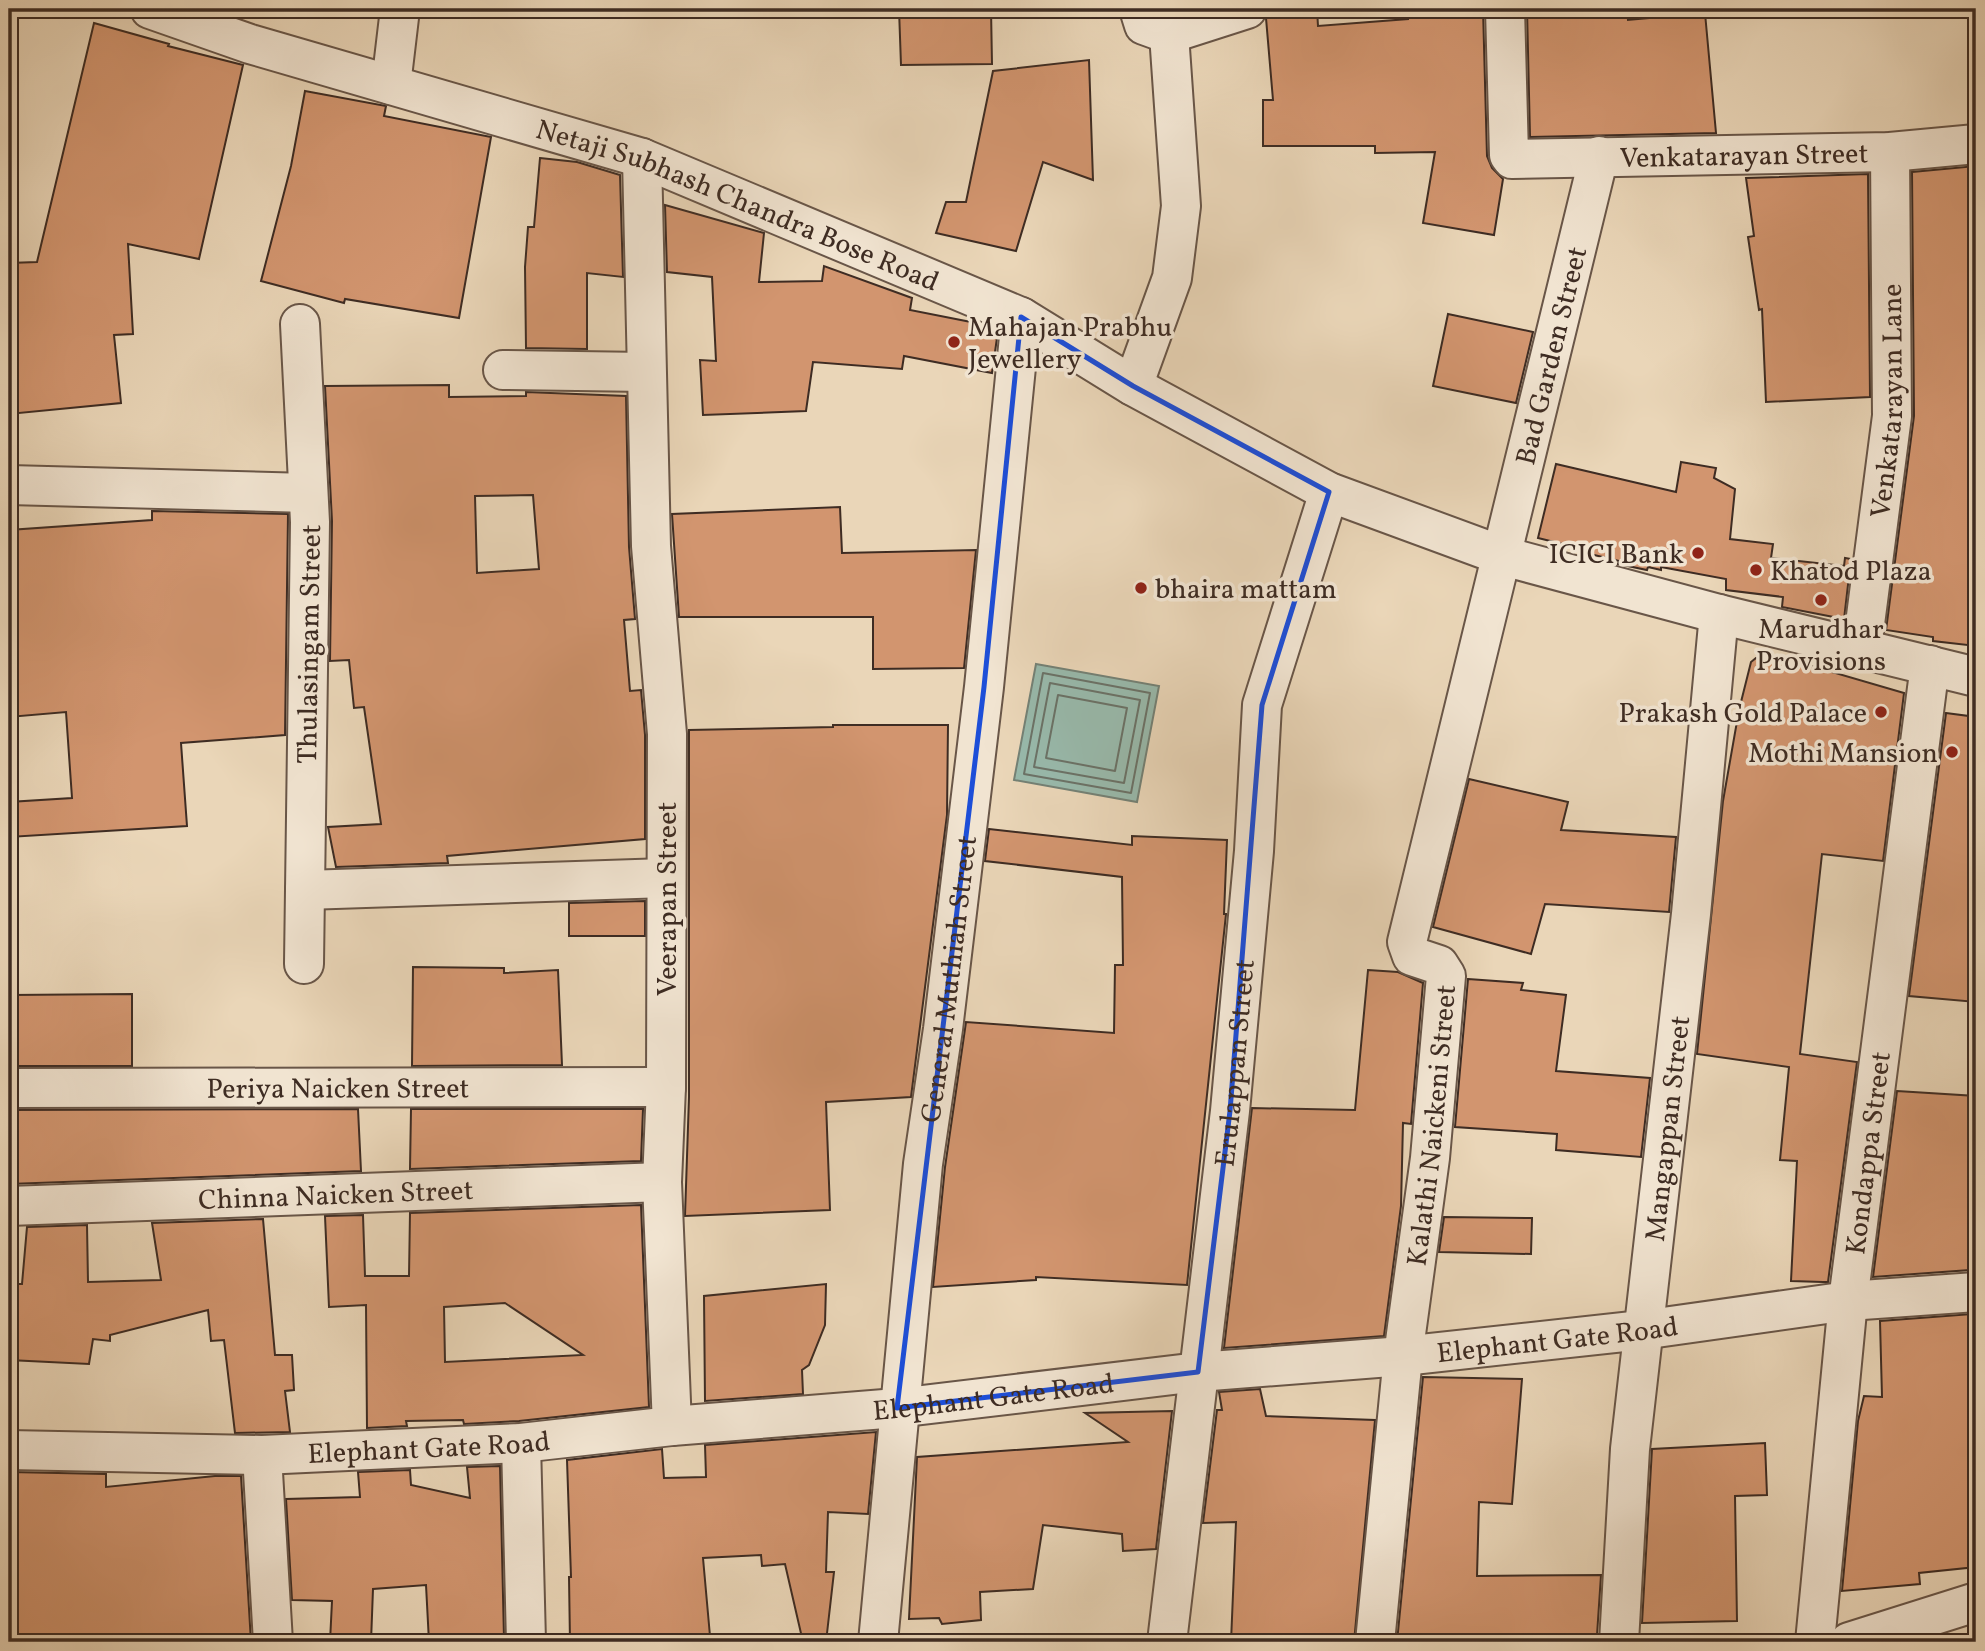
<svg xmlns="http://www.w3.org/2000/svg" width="1985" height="1651" font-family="Vollkorn,serif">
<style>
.water{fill:#98b9ab;stroke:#748175;stroke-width:2}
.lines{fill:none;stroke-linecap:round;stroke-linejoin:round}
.shore{stroke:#6b7267;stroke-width:2}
.building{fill:#d2956f;stroke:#3e2c23;stroke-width:2;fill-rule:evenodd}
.minor-casing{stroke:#695648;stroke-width:42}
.minor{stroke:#f1e4d1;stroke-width:38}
.marked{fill:none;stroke:#1d4ed8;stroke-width:5;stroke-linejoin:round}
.poi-dot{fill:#8f2418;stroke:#f1e4d1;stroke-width:2.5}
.labels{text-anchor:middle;stroke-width:7;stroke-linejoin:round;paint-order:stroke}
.street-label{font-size:28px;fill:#3e2c23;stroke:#f1e4d1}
.poi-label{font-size:28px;fill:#3e2c23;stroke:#f1e4d1;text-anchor:start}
</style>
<rect width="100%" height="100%" fill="#ead6b8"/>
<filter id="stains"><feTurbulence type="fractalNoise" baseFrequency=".00286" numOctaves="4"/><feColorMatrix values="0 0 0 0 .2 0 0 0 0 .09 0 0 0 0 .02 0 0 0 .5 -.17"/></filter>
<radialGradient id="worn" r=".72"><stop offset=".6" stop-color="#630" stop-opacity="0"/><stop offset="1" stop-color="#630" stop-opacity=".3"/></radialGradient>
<path class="water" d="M1036,664L1159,686L1137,802L1014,780Z"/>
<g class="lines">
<path class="shore" d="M1043,673L1150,693L1131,793L1024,774Z
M1050,683L1140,700L1124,783L1034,767Z
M1058,695L1127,708L1115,771L1046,758Z"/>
</g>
<path class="building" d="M899,9H991L992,64L901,65Z
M1268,9H1317L1318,26L1408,19L1407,9H1483L1487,156L1492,168L1503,179L1494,235L1423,223L1435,152L1375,153V146H1263V100H1273L1266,18Z
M1527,9H1627L1628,20L1705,13L1716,133L1530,137Z
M94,23L169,44L168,46L243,65L199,259L128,244L133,334L114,335L121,403L9,414V263L37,262Z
M1089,60L1093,180L1043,162L1016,251L936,233L946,202H966L993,71Z
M305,91L386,106L384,116L491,137L459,318L345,299L344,303L261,281L291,166Z
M540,158L577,162L620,175L623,277L587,273V349L526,348L525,267L528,227H534Z
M1976,166V646L1933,641V637L1886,630L1914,416L1912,172Z
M1868,174L1870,397L1766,402L1762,309L1759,310L1748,237L1754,236L1746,178Z
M665,205L764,233L759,282L822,281L824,266L912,298L910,310L981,324L998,331L992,373L904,356L902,369L813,362L806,411L703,415L700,360L716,361L712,277L667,272Z
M1448,314L1533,332L1516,403L1433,386Z
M449,385V397L526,396V392L626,396L629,547L635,619L624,620L630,691L641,690L645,735V839L447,856L448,863L336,867L328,827L381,824L364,707L354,708L349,660L330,661L332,521L325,386ZM533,495L539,569L477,573L475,496Z
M1681,462L1716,468L1714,478L1735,489L1730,539L1773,544L1771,558L1844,566L1845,558L1851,559L1844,619L1782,607L1783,597L1726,590V579L1661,567V570L1648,567L1647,570L1618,564L1619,561L1590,554L1591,551L1538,538L1556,464L1676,492Z
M840,507L842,553L976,550L964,668L873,669V617H679L672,514Z
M152,511L288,514L285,735L181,743L187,826L9,837V802L72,798L66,712L9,717V530L152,520Z
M1777,656L1904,693L1883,861L1822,854L1800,1054L1857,1062L1828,1282H1823L1791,1281L1797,1161L1780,1160L1789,1067L1697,1054L1723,801L1739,710L1751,662L1756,658Z
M1946,713L1976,717V1002L1909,996Z
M833,725H948L947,815L911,1097L826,1102L830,1210L685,1216L689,1097V730L833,727Z
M1469,779L1568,802L1561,830L1676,837L1669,912L1545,904L1531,954L1433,927Z
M989,829L1132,845V836L1227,840L1224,914H1226L1187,1285L1036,1277V1280L933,1287L945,1167L966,1022L1114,1033L1115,965H1123L1122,877L985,861Z
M645,901V936H569V903Z
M413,967L504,968V973L558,970L562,1065L412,1066Z
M1368,970L1398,972L1423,983L1411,1124L1403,1123L1401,1206L1384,1336L1224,1348L1252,1108L1355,1110Z
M1468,979L1523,983L1521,990L1566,995L1556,1071L1650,1078L1641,1157L1556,1150L1557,1134L1455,1127Z
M132,994V1066H9V995Z
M1897,1091L1976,1096V1198H1968L1970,1270L1873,1277Z
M358,1109L361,1171L9,1184V1110Z
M411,1109H643L641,1161L410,1169Z
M641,1205L649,1407L519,1421L464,1424L463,1420L406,1421L407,1426L367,1428L366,1305L329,1307L325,1216L363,1215L365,1276H409L410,1213ZM505,1303L583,1355L445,1362L444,1307Z
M1444,1217L1532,1218L1531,1254L1439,1252Z
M263,1219L275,1355H292L294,1390L285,1391L290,1432L235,1433L224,1340L211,1341L208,1310L110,1335V1341L93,1339L89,1364L9,1360V1284H22L27,1227L87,1225L88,1282L161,1280L152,1223Z
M826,1284L825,1325L809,1365L802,1370L803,1394L705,1401L704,1296Z
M1972,1314V1327H1976V1567L1919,1573L1920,1584L1842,1591L1858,1421L1864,1396L1882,1397L1880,1321Z
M1423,1377L1522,1379L1512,1504L1479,1502L1477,1576L1601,1575L1597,1635H1491V1642H1397Z
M1260,1389L1266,1416L1375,1420L1354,1642H1231L1236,1522L1203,1523L1217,1410H1222L1219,1392Z
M1172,1411L1156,1549L1123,1551L1122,1534L1043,1525L1033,1589L980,1592L981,1620L942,1624L939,1618L909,1619L917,1457L1128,1442L1085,1413Z
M876,1432L868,1514L828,1512L826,1572H834L826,1642H803L785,1564L762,1566L761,1555L703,1558L710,1636L649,1642H570L569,1577H571L567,1460L662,1449L664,1478L706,1477L705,1445Z
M1765,1443L1767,1495L1735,1496L1737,1621L1642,1623L1652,1449Z
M500,1466L504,1638L429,1642L426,1585L373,1589L371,1642H330L332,1601L292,1600L286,1499L360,1497L358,1472L410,1470L411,1485L470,1498L467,1467Z
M9,1472L106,1474V1487L215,1476H241L251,1642H9Z"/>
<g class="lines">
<defs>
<g id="minor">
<path id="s1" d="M150,9L250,44L642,158L1021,317L1133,386L1329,492L1503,556L1719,614L1976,677"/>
<path d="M1139,9L1144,25L1169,34"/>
<path id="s2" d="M1505,9L1509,155L1512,159L1890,152L1976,144"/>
<path d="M391,85L400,9"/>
<path d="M642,158L651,546L667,734L666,1087L662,1182L672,1426"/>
<path d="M300,324L310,522L304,964"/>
<path d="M503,370L646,372"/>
<path d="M1133,386L1172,278L1181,206L1169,34L1247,9"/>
<path d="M9,485L308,493"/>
<path id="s3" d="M1862,647L1892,416L1890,152"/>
<path d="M305,890L666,878"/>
<path id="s4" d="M9,1088L666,1087"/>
<path id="s5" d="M9,1206L662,1182"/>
<path d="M521,1443L526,1642"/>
<path id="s6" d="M9,1450L262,1455L521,1443L672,1426L897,1408L1198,1372L1403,1356L1642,1330L1848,1301L1976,1292"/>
<path d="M262,1455L273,1642"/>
<path id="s7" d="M878,1642L923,1164L943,1029L984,687L1021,317"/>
<path id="s8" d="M1167,1642L1230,1111L1254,851L1262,705L1329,492"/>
<path id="s9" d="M1375,1642L1403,1356L1430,1158L1446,976L1439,965L1412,956L1407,942L1599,156"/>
<path id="s10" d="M1619,1642L1630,1449L1691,914L1719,614"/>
<path id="s11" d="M1815,1642L1848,1301L1930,665"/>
<path d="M1849,1642L1976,1602"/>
</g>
</defs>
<use href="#minor" class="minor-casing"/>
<use href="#minor" class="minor"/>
</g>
<path class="marked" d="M1021,317L1133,386L1329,492L1262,705L1230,1111L1198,1372L897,1408L984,687Z"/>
<g class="poi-dot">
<circle cx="954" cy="342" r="7"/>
<circle cx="1698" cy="553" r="7"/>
<circle cx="1756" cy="570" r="7"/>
<circle cx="1141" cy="588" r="7"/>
<circle cx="1821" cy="600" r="7"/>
<circle cx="1881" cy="712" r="7"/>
<circle cx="1952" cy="752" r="7"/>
</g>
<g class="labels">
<g class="street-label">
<text dy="10" stroke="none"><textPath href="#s2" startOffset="383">Venkatarayan Street</textPath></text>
<text dy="10" stroke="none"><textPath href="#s1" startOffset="620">Netaji Subhash Chandra Bose Road</textPath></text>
<text dy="10" stroke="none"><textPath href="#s9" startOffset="1330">Bad Garden Street</textPath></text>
<text dy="10" stroke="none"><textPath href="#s3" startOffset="248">Venkatarayan Lane</textPath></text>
<text transform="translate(308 644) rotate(-89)" y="10">Thulasingam Street</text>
<text transform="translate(666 899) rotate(-90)" y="10">Veerapan Street</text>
<text dy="10" stroke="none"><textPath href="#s7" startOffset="667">General Muthiah Street</textPath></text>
<text dy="10" stroke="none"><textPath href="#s8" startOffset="583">Erulappan Street</textPath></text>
<text dy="10" stroke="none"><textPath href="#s4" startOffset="329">Periya Naicken Street</textPath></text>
<text dy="10" stroke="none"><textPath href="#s9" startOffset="520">Kalathi Naickeni Street</textPath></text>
<text dy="10" stroke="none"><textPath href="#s10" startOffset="516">Mangappan Street</textPath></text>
<text dy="10" stroke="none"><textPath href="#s11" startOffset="492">Kondappa Street</textPath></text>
<text dy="10" stroke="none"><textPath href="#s5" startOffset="327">Chinna Naicken Street</textPath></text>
<text dy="10" stroke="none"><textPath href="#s6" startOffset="1554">Elephant Gate Road</textPath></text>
<text dy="10" stroke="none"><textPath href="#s6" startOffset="987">Elephant Gate Road</textPath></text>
<text dy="10" stroke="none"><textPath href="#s6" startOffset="420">Elephant Gate Road</textPath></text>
</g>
<g class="poi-label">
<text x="968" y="336">Mahajan Prabhu<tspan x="968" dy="32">Jewellery</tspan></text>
<text x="1684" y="563" text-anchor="end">ICICI Bank</text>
<text x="1770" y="580">Khatod Plaza</text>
<text x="1155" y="598">bhaira mattam</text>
<text x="1821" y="638" text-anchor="middle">Marudhar<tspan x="1821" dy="32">Provisions</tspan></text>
<text x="1867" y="722" text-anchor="end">Prakash Gold Palace</text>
<text x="1938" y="762" text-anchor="end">Mothi Mansion</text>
</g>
</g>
<rect width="1985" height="1651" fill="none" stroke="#ead6b8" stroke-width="35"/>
<rect x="10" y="10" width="1964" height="1630" fill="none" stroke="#3e2c23" stroke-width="3.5"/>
<rect x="18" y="18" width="1950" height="1616" fill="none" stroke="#3e2c23" stroke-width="2"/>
<rect width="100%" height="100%" filter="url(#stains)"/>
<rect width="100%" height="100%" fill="url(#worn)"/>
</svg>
